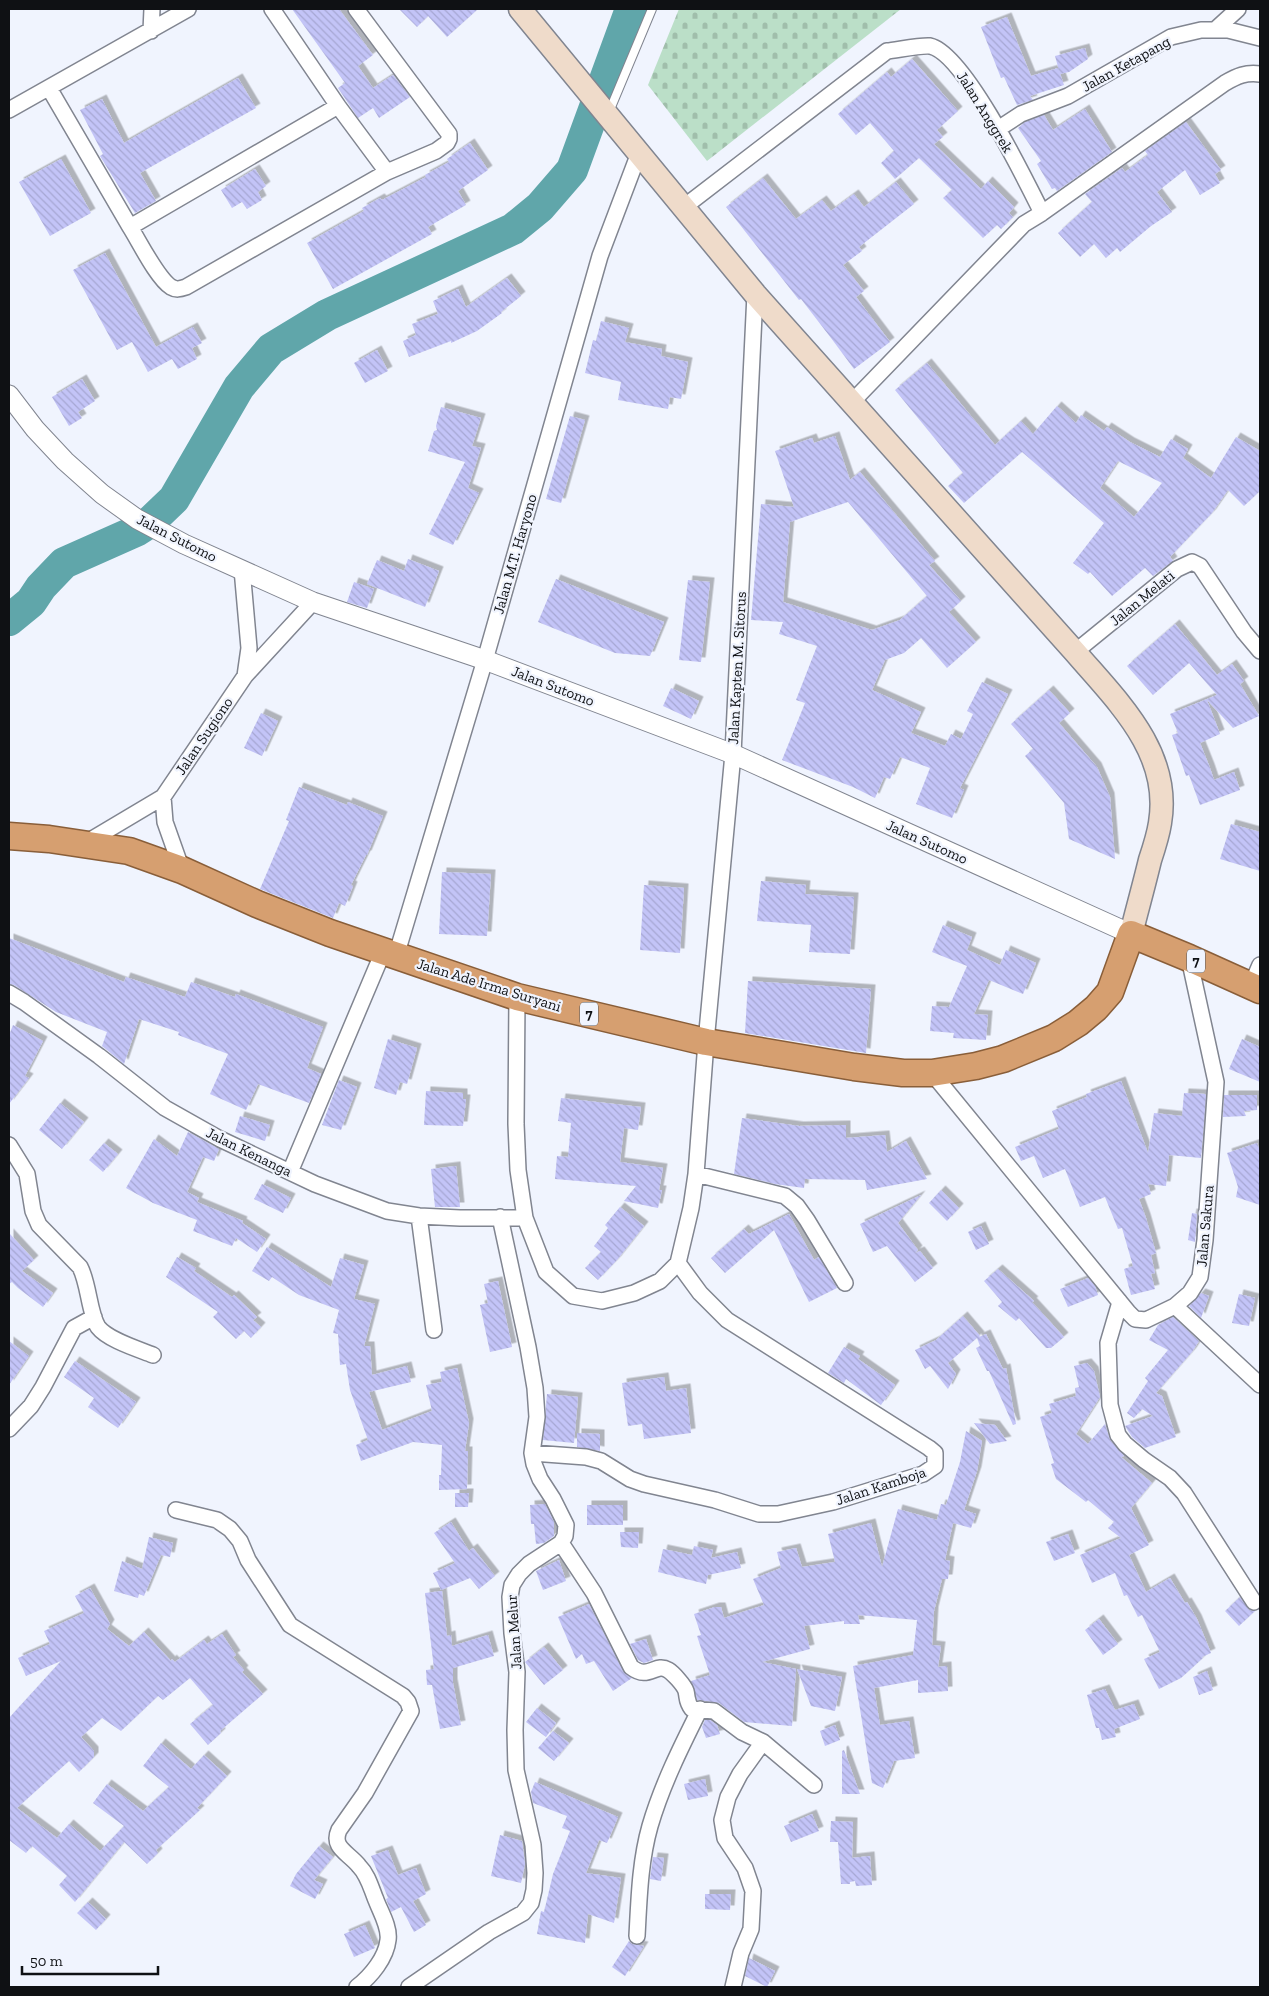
<svg xmlns="http://www.w3.org/2000/svg" width="1269" height="1996" font-family="'Zilla Slab',serif">
<style>
.cemetery{fill:url(#cemetery-stones)}
.lines{fill:none;stroke-linecap:round;stroke-linejoin:round}
.river{stroke:#60a6aa;stroke-width:32}
.building{fill:url(#building-back-hatch);fill-rule:evenodd;filter:url(#shadow)}
.service-casing{stroke:#818590;stroke-width:10}
.minor-casing{stroke:#818590;stroke-width:18}
.tertiary-casing{stroke:#818590;stroke-width:21}
.secondary-casing{stroke:#818590;stroke-width:25}
.trunk-casing{stroke:#895e39;stroke-width:29}
.service{stroke:#fff;stroke-width:8}
.minor{stroke:#fff;stroke-width:15}
.tertiary{stroke:#fff;stroke-width:19}
.secondary{stroke:#efdbca;stroke-width:22}
.trunk{stroke:#d69f70;stroke-width:26}
.labels{text-anchor:middle;stroke-width:4.5;stroke-linejoin:round;paint-order:stroke}
.shield{fill:#f0f4fe;stroke:#52555a;stroke-width:1}
.shield-label{font-size:14px;font-weight:bold;fill:#0f1114}
.street-label{font-size:15px;fill:#0f1114;stroke:#f0f4fe}
</style>
<defs>
<pattern id="cemetery-stones" width="16" height="16" patternUnits="userSpaceOnUse" patternTransform="scale(1.25)"><rect width="16" height="16" fill="#bbdfc8"/><path d="M2 7V4a2 2 0 0 1 4 0v3zM10 15v-3a2 2 0 0 1 4 0v3z" fill="#a0beab"/></pattern>
<pattern id="building-back-hatch" width="6" height="6" patternUnits="userSpaceOnUse" patternTransform="scale(1.25)"><rect width="6" height="6" fill="#c3c4f7"/><path d="M-1 5l2 2M0 0l6 6M5-1l2 2" fill="none" stroke="#a6a7d3"/></pattern>
<filter id="shadow"><feDropShadow dx="4.5" dy="-4.5" stdDeviation="0" flood-color="#0004"/></filter>
</defs>
<rect width="100%" height="100%" fill="#f0f4fe"/>
<path class="cemetery" d="M679,9H901L707,161L648,85Z"/>
<g class="lines">
<path class="river" d="M9,620L31,602L41,587L64,563L136,531L150,522L174,499L239,387L271,349L327,315L513,229L540,207L572,170L631,9"/>
</g>
<path class="building" d="M292,9H339L373,55L358,66L373,88L393,75L410,97L379,118L373,108L358,118L338,88L345,83Z
M399,9H478L447,37L428,16L417,27Z
M1007,17L1031,76L1058,68L1064,85L1030,96L1033,100L1017,105L1004,77L1001,78L981,27Z
M1085,48L1088,59L1069,72L1060,74L1055,56Z
M912,59L958,111L937,130L943,137L934,144L981,189L988,181L1014,207L1009,213L1013,217L1001,229L997,225L983,238L943,198L952,190L919,158L895,179L881,163L894,151L870,123L856,135L838,114L887,72L891,77Z
M238,78L256,108L140,173L156,201L135,213L100,156L103,154L80,110L102,99L124,143Z
M1085,109L1112,152L1057,191L1055,188L1052,189L1037,164L1041,161L1018,128L1025,122L1044,115L1053,130Z
M1186,122L1221,170L1215,174L1220,183L1200,195L1185,170L1157,192L1172,212L1151,226L1120,252L1117,248L1106,258L1094,244L1080,257L1058,233L1092,202L1085,194L1122,168L1125,172L1148,155L1145,151Z
M470,143L488,170L458,191L466,205L428,227L432,234L333,289L307,243L364,211L362,208L380,198L382,200L426,177L425,175L449,162L447,159Z
M61,159L91,213L50,236L19,182Z
M255,169L266,186L258,192L262,200L247,209L242,202L232,208L221,190Z
M763,178L796,219L822,200L831,211L854,194L864,207L896,182L914,204L859,247L862,251L843,265L864,291L856,297L890,342L854,369L831,338L801,299L799,300L726,207Z
M105,253L156,347L193,327L202,343L192,348L197,359L178,369L172,359L148,372L132,342L117,350L73,270Z
M507,278L521,296L501,312L502,313L477,331L451,343V341L409,357L403,341L416,335L412,324L438,314L433,301L458,289L466,307Z
M601,321L629,328L625,342L662,349L661,356L688,362L681,399L670,397L668,409L618,400L621,382L585,373L593,340L596,341Z
M377,350L388,371L365,383L354,363Z
M927,363L995,445L1021,421L1033,434L1057,406L1076,423L1081,415L1104,431L1107,427L1130,442L1160,457L1171,439L1188,449L1183,458L1211,478L1236,437L1260,451V491L1244,506L1228,490L1212,513L1170,557L1173,561L1153,576L1145,568L1112,596L1090,572L1088,574L1073,563L1104,523L1022,452L964,503L948,486L963,473L895,390ZM1118,461L1162,483L1134,517L1100,488Z
M82,379L95,401L78,412L82,418L69,426L52,397Z
M441,407L481,418L472,446L481,448L468,488L479,493L453,545L429,534L465,462L428,451L434,431L437,430L436,426Z
M570,416L585,420L561,503L546,499Z
M835,436L850,480L860,472L935,561L929,565L961,601L949,612L976,642L947,668L921,638L904,653L885,660L872,690L921,712L911,733L945,746L951,734L961,739L973,714L967,711L982,682L1008,694L960,788L964,790L952,818L916,804L930,768L900,757L890,779L884,777L875,798L853,787L782,760L805,703L796,700L817,646L779,634L783,622L751,620L761,504L794,507L775,451L812,438L814,443ZM848,502L927,596L900,620L872,630L783,602L790,522Z
M408,559L439,571L425,607L367,584L377,560L404,571Z
M556,579L664,622L650,656L615,653L538,622Z
M688,580L710,582L701,662L679,660Z
M354,582L374,589L367,608L347,602Z
M1175,624L1217,675L1232,664L1244,681L1240,684L1259,716L1233,728L1207,700L1220,734L1200,743L1210,768L1214,780L1234,772L1240,790L1200,805L1189,775L1186,776L1172,735L1178,733L1170,714L1217,695L1189,663L1153,695L1127,666Z
M671,688L699,701L691,719L663,706Z
M1049,690L1070,713L1059,723L1097,767L1110,797L1115,859L1069,839L1064,803L1025,756L1033,749L1011,724Z
M261,713L278,721L262,756L244,748Z
M299,787L347,805L348,802L383,816L367,855H366L351,885L353,886L345,906L339,903L333,918L260,889L289,821L286,820Z
M1231,824L1260,832V871L1220,859Z
M442,872L491,874L487,936L439,934Z
M761,881L806,885L805,894L854,897L850,954L809,952L811,925L757,921Z
M644,885L684,888L680,953L640,950Z
M943,925L972,937L967,950L1000,965L1006,950L1036,963L1023,994L989,980L974,1014L988,1015L986,1040L953,1038L954,1033L930,1031L932,1006L949,1007L967,966L932,952Z
M9,938L124,982L126,977L185,997L191,982L235,997L236,994L323,1027L307,1068L321,1074L309,1103L258,1084L246,1110L210,1094L228,1054L178,1035L179,1032L139,1019L124,1064L102,1046L107,1032L56,1012L14,985L9,984Z
M748,981L871,989L866,1053L745,1033Z
M13,1025L43,1041L25,1076L29,1078L9,1104V1035Z
M388,1039L417,1048L407,1084L400,1082L396,1095L374,1088Z
M1242,1039L1260,1047V1082L1229,1069Z
M339,1080L357,1087L341,1130L322,1125Z
M1121,1081L1148,1153L1154,1113L1182,1116L1184,1093L1205,1094L1206,1096L1201,1158L1169,1155L1166,1186L1148,1184L1151,1194L1139,1199L1146,1218L1156,1253L1151,1255L1155,1273L1151,1274L1155,1289L1131,1295L1124,1269L1133,1266L1122,1228L1118,1229L1105,1197L1080,1207L1065,1169L1043,1178L1034,1156L1021,1161L1015,1147L1059,1129L1052,1111L1087,1097L1086,1094Z
M426,1091L463,1093V1099H466L463,1126L424,1125Z
M1224,1095H1257V1110L1244,1111L1246,1116L1223,1117Z
M561,1098L641,1107L638,1130L624,1128L620,1162L663,1168L659,1190H662L658,1208L624,1201L636,1186L555,1179L557,1156L568,1157L571,1123L558,1121Z
M60,1103L84,1122L62,1149L39,1130Z
M240,1116L270,1125L265,1141L235,1132Z
M742,1118L799,1126L846,1125V1138L885,1135L887,1152L906,1141L927,1179L867,1190L865,1180L805,1179L804,1188L775,1184L734,1174Z
M188,1132L219,1149L214,1161L203,1157L187,1192L199,1198L197,1202L243,1221L242,1223L266,1239L257,1252L236,1238L232,1246L193,1231L197,1220L153,1203L126,1188L154,1139L177,1156Z
M104,1143L118,1154L103,1172L89,1160Z
M1257,1143L1260,1151V1205L1236,1197L1238,1187L1227,1153Z
M456,1166L460,1207H435L431,1169Z
M262,1184L291,1198L283,1213L254,1199Z
M941,1190L959,1208L947,1221L929,1203Z
M921,1195L898,1223L918,1250L915,1253L920,1251L933,1268L915,1282L887,1246L873,1252L860,1224Z
M620,1207L644,1226L617,1260L598,1280L585,1268L601,1252L594,1246L608,1228L605,1225Z
M1192,1213L1197,1214L1195,1242L1188,1240Z
M789,1214L814,1260L819,1257L837,1288L809,1302L774,1230L725,1273L711,1258L744,1229L749,1234Z
M981,1226L989,1244L976,1250L968,1232Z
M9,1233L34,1260L22,1271L53,1293L43,1307L18,1288L12,1282L9,1284Z
M267,1247L331,1287L340,1258L364,1265L354,1299L375,1304L364,1346H370L372,1375L407,1366L411,1382L369,1392L382,1430L432,1411L426,1385L442,1382L440,1372L457,1368L469,1423L465,1451H468L467,1489L439,1490V1475H441L442,1445L413,1442L361,1461L356,1445L368,1440L350,1390L346,1364L340,1365L338,1334L333,1333L339,1310L299,1295L272,1277L269,1281L252,1271Z
M177,1257L196,1268L194,1271L232,1297L234,1295L257,1317L253,1320L261,1327L251,1338L244,1331L236,1339L213,1317L218,1312L166,1277Z
M998,1269L1034,1301L1032,1302L1064,1337L1051,1348H1046L1019,1318L1016,1321L998,1306L1002,1302L984,1281Z
M1088,1278L1095,1286L1098,1295L1068,1307L1060,1289Z
M498,1281L512,1347L490,1352L480,1305L488,1303L484,1284Z
M1201,1293L1209,1296L1201,1318L1189,1306Z
M1239,1294L1255,1298L1249,1326L1232,1323Z
M963,1316L980,1336L979,1337L986,1334L1003,1369L1006,1368L1016,1424L1013,1425L989,1371H987L976,1348L980,1346L977,1338L948,1363L956,1374L948,1389L930,1366L925,1369L915,1350L936,1340Z
M1173,1317L1199,1341L1192,1352L1156,1393L1162,1396L1176,1437L1145,1448L1132,1437L1125,1426L1153,1416L1142,1409L1134,1418L1127,1413L1148,1381L1145,1378L1168,1350L1149,1340L1158,1325Z
M9,1341L29,1356L9,1385Z
M844,1347L860,1356L858,1359L895,1385L881,1405L846,1379L844,1383L828,1373Z
M75,1361L136,1402L118,1428L88,1407L94,1398L64,1377Z
M1087,1363L1094,1371L1100,1397L1076,1434L1088,1444L1105,1424L1110,1440L1124,1456L1121,1457L1152,1483L1131,1508L1149,1545L1129,1555L1146,1592L1170,1578L1185,1603L1187,1602L1197,1619L1211,1653L1202,1657L1203,1658L1181,1678L1159,1689L1144,1659L1160,1652L1142,1615L1138,1617L1127,1595L1124,1596L1115,1573L1092,1583L1080,1555L1121,1538L1108,1528L1114,1522L1088,1500L1086,1502L1056,1479L1051,1464L1054,1463L1040,1417L1052,1413L1049,1404L1076,1396L1075,1388L1079,1387L1074,1366Z
M664,1377L666,1391L686,1388L691,1433L644,1439L642,1424L628,1426L622,1383Z
M547,1394L578,1397L574,1443L543,1440Z
M974,1423L995,1425L1007,1441L990,1444Z
M966,1431L982,1441L977,1471L964,1510L976,1514L971,1528L953,1523L945,1560L950,1561L948,1579H942L934,1611L932,1645L941,1646L938,1667L947,1666L948,1691L918,1693V1680L874,1688L880,1725L909,1721L915,1758L894,1761L883,1788L872,1783L853,1666L913,1655L917,1620L858,1615L860,1624H844V1621L804,1626L810,1649L762,1662L796,1669L792,1726L744,1722L719,1703L697,1700L691,1681L710,1675L697,1636L701,1635L694,1614L715,1607H721L724,1618L764,1605L753,1579L781,1568L777,1552L796,1548L802,1567L835,1562L828,1534L871,1523L882,1567L898,1509L937,1520L941,1504L946,1505L960,1462Z
M577,1433L600,1434V1451L577,1447Z
M455,1493H469L468,1507H455Z
M545,1504L554,1522V1536L544,1543L536,1544L534,1524H531L530,1505Z
M587,1505H623V1525H587Z
M451,1522L469,1551L473,1548L495,1576L479,1589L470,1578L441,1590L433,1573L455,1563L434,1533Z
M620,1532H639L638,1548L621,1547Z
M1068,1534L1075,1553L1054,1561L1046,1542Z
M149,1537L173,1543L170,1557L161,1555L144,1596L139,1594L138,1598L114,1591L122,1561L142,1569Z
M694,1546L713,1550L711,1558L737,1552L741,1568L708,1575L706,1584L658,1572L663,1549L692,1555Z
M559,1560L566,1581L543,1590L536,1571Z
M90,1588L110,1624L107,1629L129,1646L144,1632L171,1661L172,1659L175,1662L204,1640L207,1644L222,1634L236,1655L233,1657L244,1670L242,1672L263,1694L220,1731L221,1733L208,1745L190,1724L213,1705L190,1678L163,1700L158,1696L121,1731L102,1718L81,1737L94,1751V1757L79,1772L69,1761L17,1808L57,1838L69,1824L100,1851L124,1826L93,1803L107,1784L143,1811L169,1787L143,1766L161,1743L191,1769L204,1755L227,1776L197,1808L200,1810L156,1850L158,1853L147,1864L124,1842L75,1902L59,1885L67,1876L32,1846L26,1853L9,1840V1718L61,1661L26,1676L18,1658L50,1644L44,1631L84,1613L75,1596Z
M442,1591L447,1636L451,1635L452,1646L488,1635L494,1656L453,1668V1683L461,1725L440,1729L432,1685H427L426,1670L434,1669L425,1593Z
M1240,1597L1249,1610L1255,1611L1239,1626L1225,1611Z
M589,1604L623,1671L632,1678L613,1691L594,1661L586,1664L582,1654L576,1659L558,1617Z
M1099,1619L1118,1644L1103,1655L1085,1630Z
M646,1639L653,1660L644,1663L638,1660L630,1644Z
M544,1647L563,1670L544,1685L525,1662Z
M797,1669L842,1677L835,1711L811,1706Z
M1207,1671L1213,1690L1199,1695L1193,1677Z
M1105,1689L1115,1710L1134,1704L1140,1719L1114,1729L1116,1737L1102,1740L1099,1728H1096L1087,1695Z
M537,1708L556,1723L546,1737L526,1722Z
M705,1720H710L717,1725L720,1734L706,1738L702,1727Z
M835,1725L840,1740L825,1746L820,1731Z
M553,1731L569,1743L554,1761L538,1748Z
M844,1750L860,1794H842V1751Z
M705,1779L708,1796L688,1800L684,1784Z
M535,1782L618,1817L607,1843L599,1840L586,1873L621,1878L614,1923L588,1914L585,1943L537,1934L541,1911L544,1912L553,1874L570,1831L562,1828L567,1816L533,1803L531,1792Z
M812,1814L819,1831L791,1842L784,1826Z
M831,1821L853,1822L852,1858L870,1856L872,1885L856,1886L855,1881L850,1882V1884H841L838,1842H830Z
M500,1835L522,1841L525,1864L521,1883L491,1876Z
M319,1846L333,1857L314,1880L323,1884L315,1899L290,1886L296,1874Z
M388,1850L398,1875L416,1868L426,1894L413,1901L426,1925L414,1932L401,1907L391,1912L386,1899L388,1898L371,1856Z
M653,1857L664,1858L661,1881L650,1879Z
M705,1894H731L730,1910L705,1909Z
M88,1902L106,1919L96,1930L77,1913Z
M365,1925L375,1948L354,1957L344,1934Z
M629,1941L632,1944L644,1946L625,1976L612,1967Z
M749,1958L775,1971L767,1987L745,1976Z"/>
<g class="lines">
<defs>
<path id="service" d="M609,112L652,9"/>
<path id="minor" d="M356,9L449,134V139L447,143L436,151L387,172
M1215,30L1238,9
M151,31L152,9
M49,88L130,227L338,106
M9,110L188,9
M998,129L1021,114L1068,96L1171,37L1201,30H1228L1260,38
M684,207L887,51C897,50 921,45 930,46C964,53 1026,181 1042,213L1024,224L851,403
M1042,213L1225,83C1237,76 1246,72 1260,74
M130,227C139,241 157,278 171,287C176,290 180,289 186,287L387,172L338,106L272,9
M242,569L249,648L245,676
M1075,652L1177,569L1192,562L1200,566L1244,632L1260,651
M163,797L165,822L182,870
M84,844L163,797L245,676L313,602
M396,956L485,660L600,256L639,153
M1251,986L1260,965
M9,993L24,1002L99,1056L165,1108L220,1139L315,1184L387,1211L419,1216L460,1218H525
M517,997L516,1124L518,1170L525,1218L546,1272L573,1296L602,1301L634,1293L660,1281L678,1263L691,1208L696,1174L706,1042L733,754L755,294
M932,1073L1128,1312L1135,1319L1146,1320L1175,1306L1190,1293L1200,1277L1205,1240L1216,1082L1189,958
M9,1145L27,1174L33,1211L39,1225L80,1267C89,1284 89,1313 98,1327C108,1340 138,1349 153,1355
M290,1172L383,952
M696,1174L785,1196L797,1206L807,1220L845,1283
M419,1216L434,1330
M1120,1302L1108,1343L1110,1405L1118,1435L1125,1444L1144,1460L1170,1478L1184,1493L1254,1602
M1175,1306L1260,1385
M9,1429L31,1406L43,1387L74,1328L94,1317
M532,1453L586,1457L601,1461L630,1479L644,1484L715,1500L759,1514H778L833,1502L923,1474L935,1466V1453L929,1448L727,1320L700,1293L678,1263
M176,1510L217,1520L230,1529L240,1541L248,1560L290,1625L403,1696L408,1702L411,1711L365,1793L339,1830C331,1848 349,1853 359,1866C368,1875 371,1888 376,1900C380,1911 390,1927 388,1940C386,1958 371,1976 357,1987
M561,1543L594,1593L631,1667C649,1681 655,1662 668,1670C673,1673 684,1685 686,1691C688,1699 686,1701 692,1709L714,1711L742,1732L763,1742L814,1785
M637,1936C639,1899 640,1861 650,1826C662,1785 681,1747 700,1709
M409,1987L489,1932L523,1913L531,1903L534,1890L535,1873L533,1845L516,1770L515,1730L517,1672L512,1633L510,1597L512,1585L519,1574L529,1564L561,1543L565,1536L566,1525L553,1499L540,1479L534,1464L532,1453L537,1417L535,1388L528,1347L500,1217
M733,1987L741,1953L751,1929L753,1891L745,1868L725,1838L722,1820L728,1797L740,1774L763,1742"/>
<path id="tertiary" d="M9,395L35,429L65,461L102,494L137,519L184,544L313,602L485,660L733,754L1131,934"/>
<path id="secondary" d="M520,9L755,294L1075,652C1117,701 1172,752 1160,823C1158,836 1154,848 1150,860C1144,885 1137,910 1131,934"/>
<path id="trunk" d="M9,836L49,839L129,851L182,870L257,904L330,933L517,997L706,1042L854,1067L903,1073H932L976,1066L1003,1059L1054,1038L1078,1023L1096,1008L1110,992L1131,934L1189,958L1260,990"/>
</defs>
<use href="#service" class="service-casing"/>
<use href="#minor" class="minor-casing"/>
<use href="#tertiary" class="tertiary-casing"/>
<use href="#secondary" class="secondary-casing"/>
<use href="#trunk" class="trunk-casing"/>
<use href="#service" class="service"/>
<use href="#minor" class="minor"/>
<use href="#tertiary" class="tertiary"/>
<use href="#secondary" class="secondary"/>
<use href="#trunk" class="trunk"/>
</g>
<g class="labels">
<g class="shield">
<rect x="1187" y="949.5" width="18" height="23" rx="4"/>
<rect x="580" y="1002.5" width="18" height="23" rx="4"/>
</g>
<g class="shield-label">
<text x="1196" y="966">7</text>
<text x="589" y="1019">7</text>
</g>
<g class="street-label">
<text transform="translate(1126 64) rotate(-29)" y="5">Jalan Ketapang</text>
<text transform="translate(985 112) rotate(58)" y="5">Jalan Anggrek</text>
<text transform="translate(177 538) rotate(27)" y="5">Jalan Sutomo</text>
<text transform="translate(515 554) rotate(-74)" y="5">Jalan M.T. Haryono</text>
<text transform="translate(1142 598) rotate(-39)" y="5">Jalan Melati</text>
<text transform="translate(737 668) rotate(-87)" y="5">Jalan Kapten M. Sitorus</text>
<text transform="translate(553 686) rotate(21)" y="5">Jalan Sutomo</text>
<text transform="translate(204 736) rotate(-56)" y="5">Jalan Sugiono</text>
<text transform="translate(927 842) rotate(24)" y="5">Jalan Sutomo</text>
<text transform="translate(489 985) rotate(17)" y="5">Jalan Ade Irma Suryani</text>
<text transform="translate(249 1152) rotate(26)" y="5">Jalan Kenanga</text>
<text transform="translate(1205 1226) rotate(-85)" y="5">Jalan Sakura</text>
<text transform="translate(881 1486) rotate(-18)" y="5">Jalan Kamboja</text>
<text transform="translate(514 1632) rotate(-94)" y="5">Jalan Melur</text>
</g>
</g>
<rect width="1269" height="1996" fill="none" stroke="#0f1114" stroke-width="20"/>
<path d="M22 1966v8h136v-8" fill="none" stroke="#0f1114" stroke-width="2.5"/>
<text x="30" y="1966" font-size="15" fill="#0f1114" stroke="#f0f4fe" stroke-width="4" paint-order="stroke">50 m</text>
</svg>
